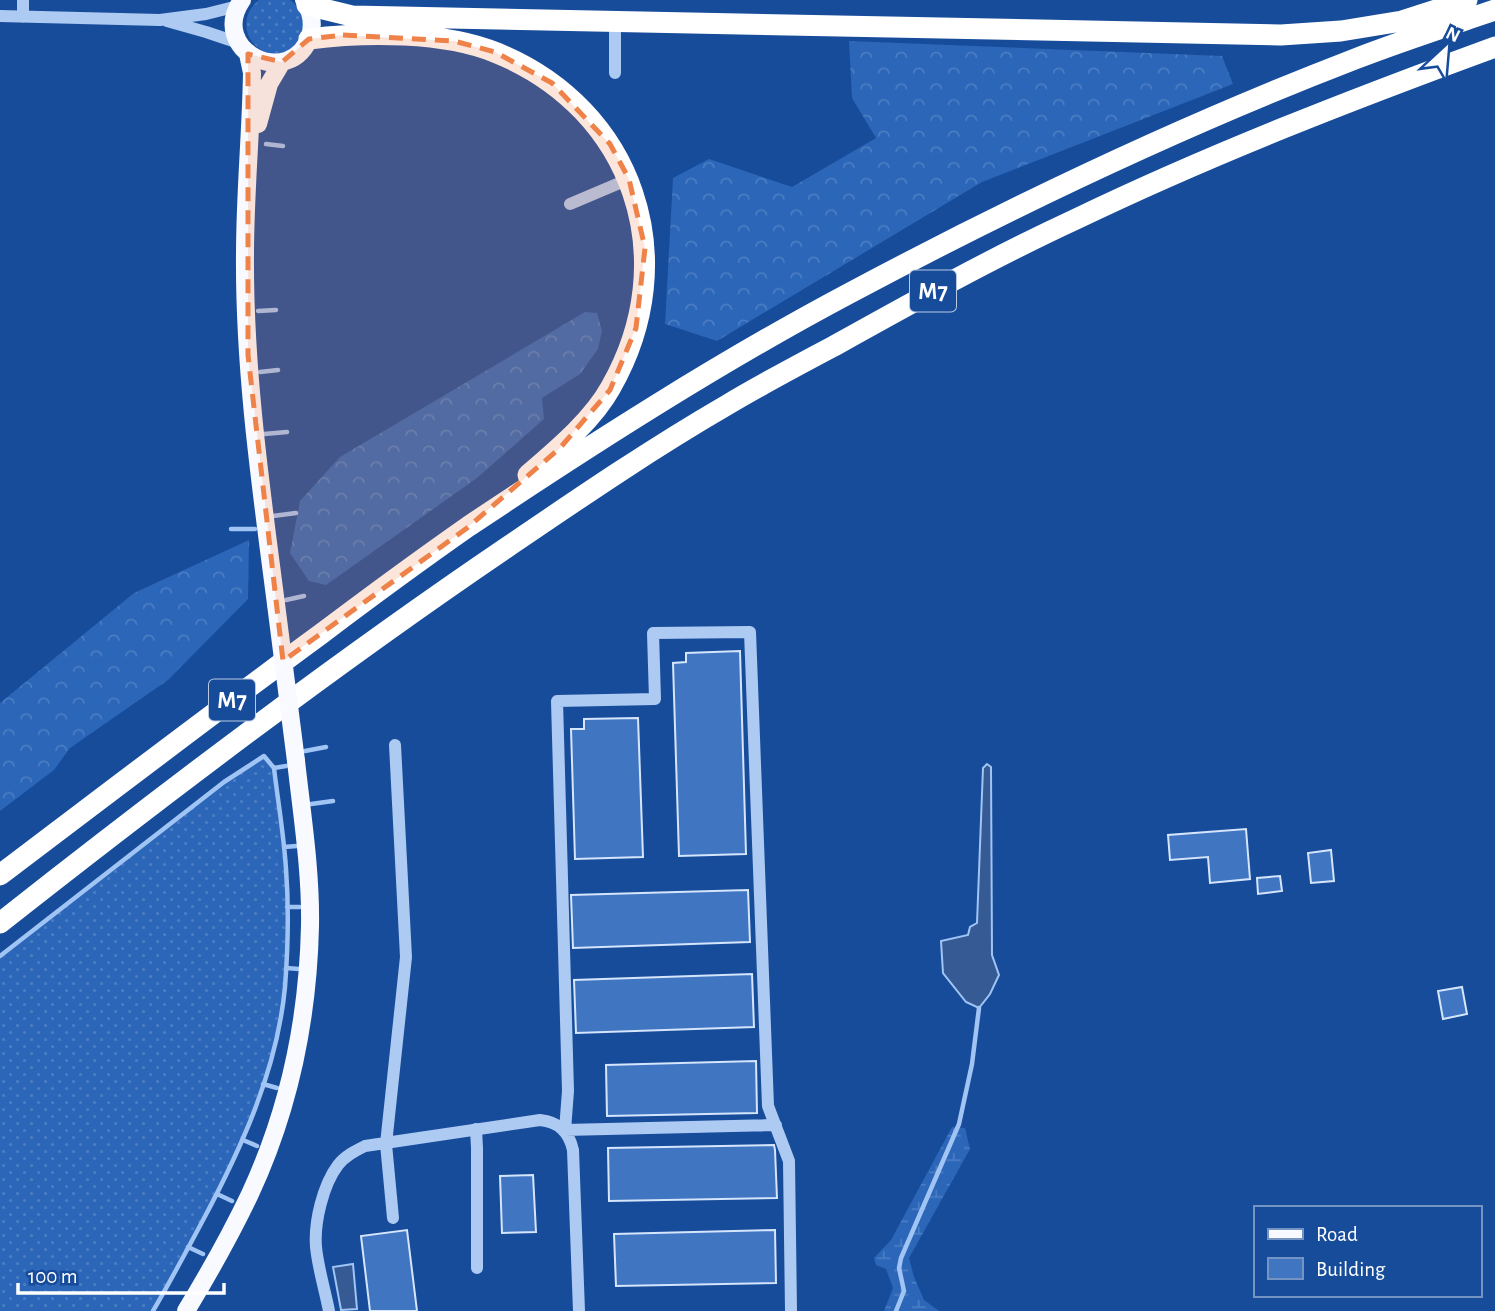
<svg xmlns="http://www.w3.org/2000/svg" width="1495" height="1311" font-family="'Alegreya Sans',sans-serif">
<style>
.grass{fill:url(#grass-dots)}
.forest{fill:url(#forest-crowns)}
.wetland{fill:url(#wetland-marsh)}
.water{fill:#355a94;stroke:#a0c4f4;stroke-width:2}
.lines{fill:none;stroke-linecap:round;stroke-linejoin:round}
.stream{stroke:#a0c4f4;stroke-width:4.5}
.building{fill:#4076c1;stroke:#d5e5fc;stroke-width:2}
.minor{stroke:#adcaf2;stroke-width:12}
.major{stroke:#f8faff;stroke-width:18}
.highway{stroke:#fff;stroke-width:21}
.major-bridge{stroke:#f8faff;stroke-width:18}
.marked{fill:#ee8249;fill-opacity:0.2;stroke:#ee8249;stroke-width:5;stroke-dasharray:14 9;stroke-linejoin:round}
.labels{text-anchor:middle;stroke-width:5;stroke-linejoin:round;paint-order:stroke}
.shield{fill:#174c9b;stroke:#b9c9e1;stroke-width:2}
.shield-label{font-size:24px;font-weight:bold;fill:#fff}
</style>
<defs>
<pattern id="grass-dots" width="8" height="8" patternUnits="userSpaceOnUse" patternTransform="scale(1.75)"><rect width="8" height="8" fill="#2b66b8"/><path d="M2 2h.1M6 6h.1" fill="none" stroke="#4b7dc3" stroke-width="1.8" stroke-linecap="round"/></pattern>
<pattern id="forest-crowns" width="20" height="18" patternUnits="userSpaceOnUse" patternTransform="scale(1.75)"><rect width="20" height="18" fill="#2b66b8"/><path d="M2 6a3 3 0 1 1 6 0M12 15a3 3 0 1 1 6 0" fill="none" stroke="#4b7dc3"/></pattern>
<pattern id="wetland-marsh" width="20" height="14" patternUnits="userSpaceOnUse" patternTransform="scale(1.75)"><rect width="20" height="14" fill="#2b66b8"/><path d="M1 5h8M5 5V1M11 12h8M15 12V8" fill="none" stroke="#4b7dc3"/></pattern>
</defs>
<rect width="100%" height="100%" fill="#174c9b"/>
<path class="grass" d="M259,0H290C299,6 305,17 303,28C302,36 298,42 293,47C264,71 226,27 259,0Z
M264,756L274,768C278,802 284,836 286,869C289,908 288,948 285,987C277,1071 241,1149 202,1222C186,1252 170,1282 153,1311H0V956L224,782Z"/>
<path class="forest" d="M849,41L1222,56L1233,84L982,182L717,341L665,324L673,178L709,159L792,187L876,138L852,98Z
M585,312L597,313L602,331L598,349L580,374L542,398L544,419L477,478L326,585L309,581L290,553L300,501L340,457Z
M249,540L248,599L168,680L70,748L54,770L0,811V703L134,593Z"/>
<path class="wetland" d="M952,1127L965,1128L970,1149L909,1258L914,1277L924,1300L939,1311H884L893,1288L886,1269L876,1265L874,1258L891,1240Z"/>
<path class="water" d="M987,764L991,767L992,955L999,975L990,994L979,1008L966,1002L943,973L941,941L968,935L970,927L977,923L983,768Z
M353,1264L357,1309L341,1310L333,1267Z"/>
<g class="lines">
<path class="stream" d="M266,144L283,146
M258,311L276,310
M260,372L278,370
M264,434L287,432
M273,516L296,513
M231,529H255
M286,600L304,596
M305,751L326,747
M274,768L286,766
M311,804L333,801
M284,847L297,846
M287,907H300
M0,956L224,782L264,756L274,768C278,802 284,836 286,869C289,908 288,948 285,987C277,1071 241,1149 202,1222C186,1252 170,1282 153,1311
M286,968L299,969
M263,1084L277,1088
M243,1140L257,1146
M217,1194L232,1201
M188,1247L203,1254
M896,1311L904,1291L899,1268L901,1258L959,1124L972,1064L979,1008"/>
</g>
<path class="building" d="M740,651L746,854L679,856L673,663L686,662V653Z
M638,718L643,857L575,859L571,729H584V719Z
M1246,829L1250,879L1210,883L1208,857L1170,860L1168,835Z
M1331,850L1334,881L1311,883L1308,853Z
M1280,876L1282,891L1258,894L1257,878Z
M748,890L750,942L573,948L571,895Z
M752,974L754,1027L576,1033L574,980Z
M1462,987L1467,1014L1443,1019L1438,991Z
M756,1061L757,1113L607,1116L606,1065Z
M774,1145L775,1150L777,1198L609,1201L608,1148Z
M533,1175L536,1232L502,1233L500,1176Z
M407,1230L417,1311H370L361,1236Z
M775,1230L776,1283L616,1286L614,1234Z"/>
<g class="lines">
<path class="minor" d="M0,16L160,20L206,14L238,6
M23,17V0
M167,21L206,32L239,43
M615,73V21
M570,204L629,179
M776,1125L565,1130L568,1091L557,701L655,699L653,633L750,632L768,1106L789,1161L791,1311
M476,1129L477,1148V1268
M393,1218L386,1144L406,957L395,745
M329,1311C325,1290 318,1268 316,1247C314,1222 323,1185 338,1165C345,1156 355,1151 365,1146L540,1120C559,1122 569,1132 573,1150L579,1311"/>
<path class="major" d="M242,0C207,51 291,91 310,36C314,23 311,11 304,0
M248,54L252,73C251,133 245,193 245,254C244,371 261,488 276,604
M258,124L269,84L282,62
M186,1311C209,1273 231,1234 250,1194C289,1110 308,1018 310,926C311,871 302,815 296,761"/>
<path class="highway" d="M307,5L352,16L1281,35L1341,31L1402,21L1467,0
M309,39C365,32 444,31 497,53C634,109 684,259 611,387C593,420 557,450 528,475
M0,875C107,794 213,713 321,634C370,597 419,561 469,526C592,444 718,363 848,294C1013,206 1181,126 1355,59C1401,41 1448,26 1495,10
M0,923C165,793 332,666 506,548C578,499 651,449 727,405C762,384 798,365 834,346C913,302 992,258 1074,220C1211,154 1353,99 1495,47"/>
<path class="major-bridge" d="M276,604L296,761"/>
</g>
<path class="marked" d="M343,35L454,41L495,52L552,83L610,144L629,179L645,248L636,328L610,390L560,448L467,528L283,661L248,355V54L282,62L309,39Z"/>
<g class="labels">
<g class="shield">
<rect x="910" y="270.5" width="46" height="41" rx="5"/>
<rect x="209" y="679.5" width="46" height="41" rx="5"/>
</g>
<g class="shield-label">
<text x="933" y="299">M7</text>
<text x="232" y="708">M7</text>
</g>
</g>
<rect x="1254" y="1206" width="228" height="91" fill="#174c9b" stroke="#7494c3" stroke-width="2"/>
<rect x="1268" y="1229" width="35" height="10" fill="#f8faff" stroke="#7494c3" stroke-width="2"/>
<text x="1316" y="1241" font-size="21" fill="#ffffff">Road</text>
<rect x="1268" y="1258" width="35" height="21" fill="#4076c1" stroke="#7494c3" stroke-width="2"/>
<text x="1316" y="1276" font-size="21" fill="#ffffff">Building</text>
<g transform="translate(1446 49) rotate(26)" stroke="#174c9b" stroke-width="5" paint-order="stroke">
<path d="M0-5L12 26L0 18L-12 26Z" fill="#ffffff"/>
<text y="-10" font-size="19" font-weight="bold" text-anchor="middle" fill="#ffffff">N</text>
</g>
<path d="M18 1283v10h206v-10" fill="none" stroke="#ffffff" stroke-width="3.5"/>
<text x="28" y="1283" font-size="21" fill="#ffffff" stroke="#174c9b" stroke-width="5" paint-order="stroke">100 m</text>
</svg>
